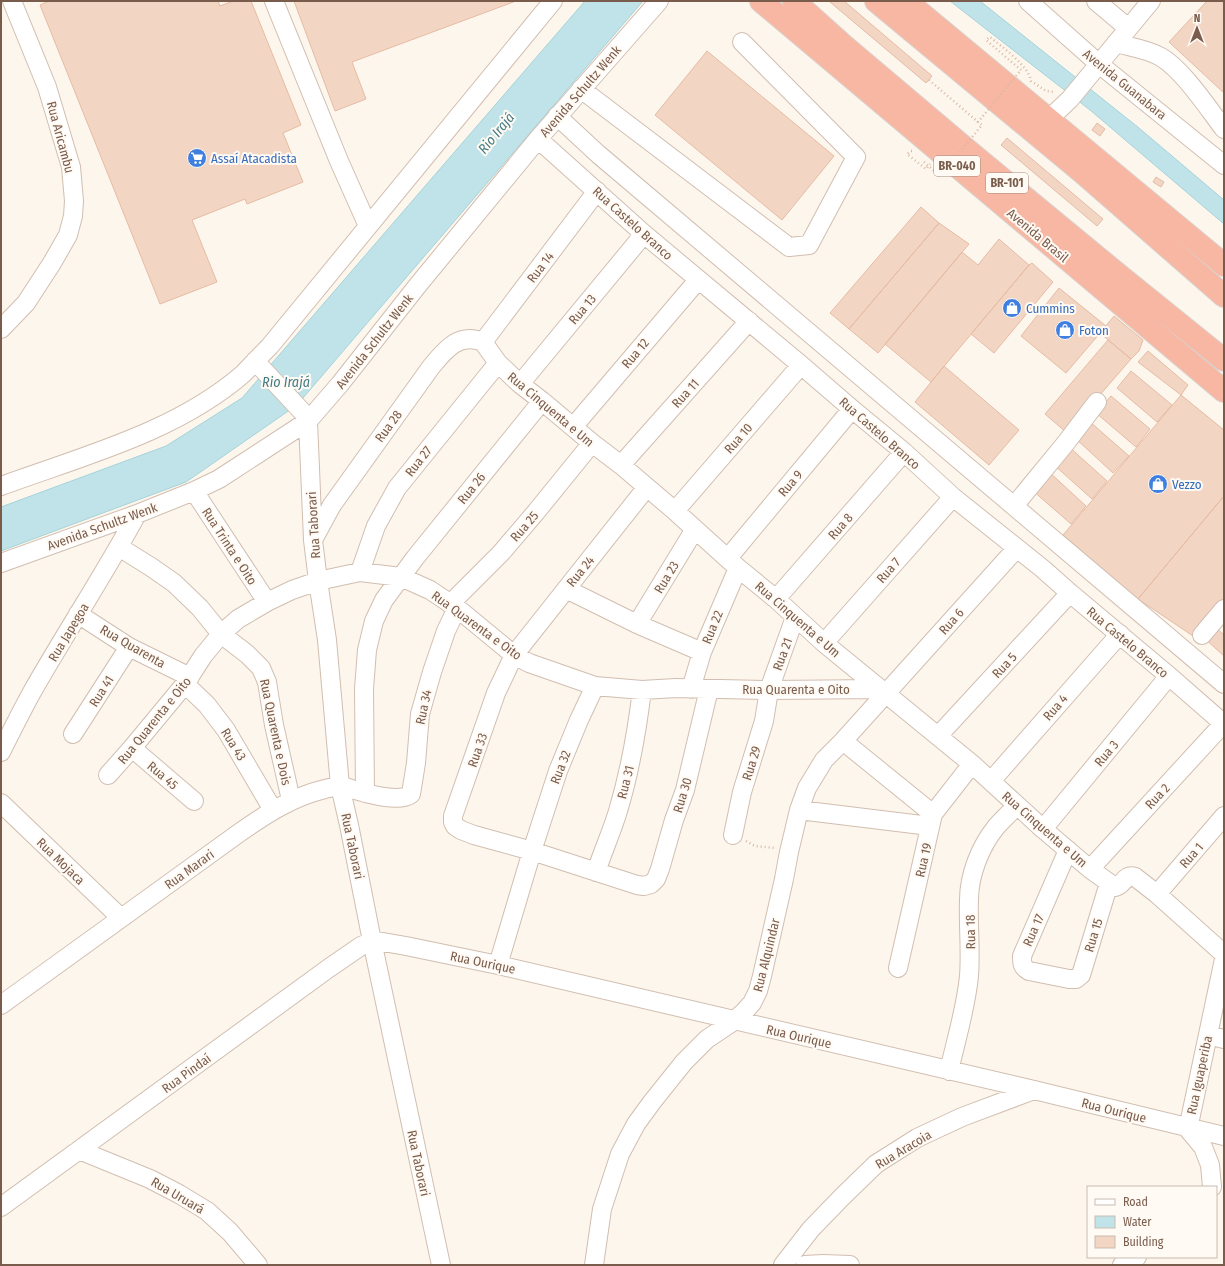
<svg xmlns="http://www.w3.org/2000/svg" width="1225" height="1266" font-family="'Fira Sans Condensed',sans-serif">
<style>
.water{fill:#bfe3e8;stroke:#a5d3da}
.building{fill:#f3d5c3;stroke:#e6bba3}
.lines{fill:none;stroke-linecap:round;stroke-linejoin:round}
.minor-casing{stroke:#d1beb0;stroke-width:20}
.highway-casing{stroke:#dad1cd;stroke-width:24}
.path{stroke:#d9b8a5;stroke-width:2.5;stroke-dasharray:1 3;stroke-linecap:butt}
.minor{stroke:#fff;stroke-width:18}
.highway{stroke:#f7b7a3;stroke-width:22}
.path-bridge{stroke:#d9b8a5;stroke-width:2.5;stroke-dasharray:1 3;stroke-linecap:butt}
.labels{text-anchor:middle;stroke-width:4;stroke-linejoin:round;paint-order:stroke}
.shield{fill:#fffaf3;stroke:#a28b7f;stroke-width:1}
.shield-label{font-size:12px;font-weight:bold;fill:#7a5c4d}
.street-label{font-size:13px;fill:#7a5c4d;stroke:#fffaf3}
.shop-label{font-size:13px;fill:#366cbe;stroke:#fffaf3;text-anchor:start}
.water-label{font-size:14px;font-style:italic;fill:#437c86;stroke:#fffaf3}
</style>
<rect width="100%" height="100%" fill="#fdf6ec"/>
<path class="water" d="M585,1H643L297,405L186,482L1,551V507L166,446L242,398Z
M950,1H980L1139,128L1224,200V224L1090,110Z"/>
<path class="building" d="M49,1H218L220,6L233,1H251L301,125L283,133L303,182L247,204L245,199L192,220L217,282L160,304L40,5Z
M294,1H516L352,62L366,99L335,111Z
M831,1H844L932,76L926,83L830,2Z
M1207,1H1224V93L1169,42Z
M707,51L834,156L782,220L655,115Z
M1097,123L1105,129L1100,136L1092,130Z
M1007,138L1103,219L1097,226L1001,145Z
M1156,177L1164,182L1161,187L1153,182Z
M921,207L939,223L849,329L830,313Z
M939,223L969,244L878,353L849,329Z
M999,239L1029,265L931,382L885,344L962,252L978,265Z
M1032,263L1053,282L994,353L971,334L1029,265Z
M1059,288L1106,326L1066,373L1021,336Z
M1114,316L1143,340L1139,351L1131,359L1100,333Z
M1108,340L1131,359L1067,433L1045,414Z
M1148,351L1188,385L1181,395L1138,362Z
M944,366L1019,430L989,465L915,402Z
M1131,371L1172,405L1157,422L1117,388Z
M1181,395L1224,430V496L1138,599L1063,535Z
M1111,396L1150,429L1136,447L1096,413Z
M1089,421L1129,456L1113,473L1075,438Z
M1068,446L1107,481L1092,499L1053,464Z
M1048,471L1086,506L1071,524L1032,490Z
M1224,496V600L1193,636L1138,599Z
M1214,626L1224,635V656L1204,638Z"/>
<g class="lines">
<defs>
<path id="minor" d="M274,1L339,161L368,226
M1028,1L1099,64L1224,165
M1096,1L1128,28
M1116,43C1130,47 1148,49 1161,57C1183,70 1208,108 1224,129
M581,89L789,247L809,245L856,157L742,42
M557,116L598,154L1224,684
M1049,119L1070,99L1151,1
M538,139L644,234L801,365L852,409L904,452L953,497L1043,569L1070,593L1169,676L1224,724
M1,329L26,303L52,263L68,235L73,216L74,201L71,167L47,87L12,1
M483,342L498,363L520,384L542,401L592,443L621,465L675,511L738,568L776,599L824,643L972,764L1043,829L1090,869L1115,887C1124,886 1124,873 1135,877L1157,894L1224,954
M483,342L597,191
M255,361L309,419
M520,384L644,234
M308,421L313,540L318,581L327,640L340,786L349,825L372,941L441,1265
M573,427L698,280
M621,465L749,321
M1,486C83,456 176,432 243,374C252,365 261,355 270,346L553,1
M647,487L514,655L496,693L453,816V822L455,826L461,830L474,835L532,851L637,885L644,886L651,884L656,879L660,869L674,820L685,790L709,689
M194,491L267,602
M1014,506L1065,444L1097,402
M675,511L801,365
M313,540L332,505L431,367C445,350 459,332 483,342
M119,547L151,567L174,583L200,608L221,634L247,654L261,668L267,682L274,725L291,800
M728,558L852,409
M1,563L137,514L194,491L219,479L308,421L340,384L418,285L538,139L659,1
M360,572L376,526L397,488L498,363
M566,589L637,624L702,652
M776,599L904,452
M450,604L501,553L536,512L592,443
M78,614L129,647L190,677
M637,624L695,529
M1202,635L1224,609
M824,643L953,497
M185,684L207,705L226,730L273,810
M691,689L702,652L738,568
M73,734L129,647
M938,736L1070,593
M843,741L933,814
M132,748L194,801
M1,752C11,732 21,712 32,692C66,632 104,575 137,514
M108,775L132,748L185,684L203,656L221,634L238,619L267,602L292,590L318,581L360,572L401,577L430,590L457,608L514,655L529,663L595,686L642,690L676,688L769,690L880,689
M991,781L1120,634
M365,793L364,689L367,650L374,621L384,600L415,558L542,401
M1,803L121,918
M799,810L930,826
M1043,829L1169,676
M733,835L742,792L764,721L769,690L795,617
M1068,850L1022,956C1022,964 1022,967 1029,971L1069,979H1076L1081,975L1109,883
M1090,869L1223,724
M596,872C603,851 612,831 618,811C630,771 637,731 642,690
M1157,894L1224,816
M498,965L532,851L558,771L579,720L595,686
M898,968L933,814L972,764
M1,1005L239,833C266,814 292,797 325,789C330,788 336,786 340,786C345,786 350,789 355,790C368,794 400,803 411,794L416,763L420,714L432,672L446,631L457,608
M1208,1035L1224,1039
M949,1071C956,1040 966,1008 969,976C971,950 968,925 969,900C969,875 980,847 996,827C1002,820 1010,813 1017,805
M79,1150L150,1179L179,1194L207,1211L230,1232L258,1265
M1212,1187L1210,1165L1203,1147L1188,1129L1224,959
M1,1207L329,968L361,946L372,941L383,942L406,946L498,965L1034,1090L1224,1136
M594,1265L602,1209L620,1154L636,1124L652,1102L684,1062L707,1039L734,1021L744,1012L752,1003L758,991L762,976L784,879L789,852L799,810L807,788L824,760L843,741L1016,549
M783,1265L811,1229L843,1196L876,1164L917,1138L962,1117L1034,1090
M805,1265L823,1264L850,1265
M1122,1265L1137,1257"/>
<path id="highway" d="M761,1L1224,391
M794,1L844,46L967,150L1115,272L1224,360
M876,1L1082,172L1224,296
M906,1L1224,265"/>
</defs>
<use href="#minor" class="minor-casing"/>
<use href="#highway" class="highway-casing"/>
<path class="path" d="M1021,70L986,40L990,37C1002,47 1029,66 1031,81L1046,91L1055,92
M929,80L978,122
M912,151H911L907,154L926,169L930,164
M746,841L755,846L776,848"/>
<use href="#minor" class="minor"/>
<use href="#highway" class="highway"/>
<path class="path-bridge" d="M924,162L940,176L982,125L978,122L1021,70"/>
</g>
<defs>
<symbol id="supermarket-disc" viewBox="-11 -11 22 22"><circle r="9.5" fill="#3f7fe0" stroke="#fffaf3"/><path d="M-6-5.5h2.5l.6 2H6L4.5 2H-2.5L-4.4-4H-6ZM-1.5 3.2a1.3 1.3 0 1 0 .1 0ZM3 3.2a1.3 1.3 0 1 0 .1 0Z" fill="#fff"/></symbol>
<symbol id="shop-disc" viewBox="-11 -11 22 22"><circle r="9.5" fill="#3f7fe0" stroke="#fffaf3"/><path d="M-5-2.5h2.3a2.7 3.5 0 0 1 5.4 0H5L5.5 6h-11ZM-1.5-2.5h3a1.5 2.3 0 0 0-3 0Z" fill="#fff"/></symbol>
</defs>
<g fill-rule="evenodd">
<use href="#supermarket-disc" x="186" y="147" width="22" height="22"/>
<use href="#shop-disc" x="1001" y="297" width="22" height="22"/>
<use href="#shop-disc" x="1054" y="319" width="22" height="22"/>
<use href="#shop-disc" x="1147" y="473" width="22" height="22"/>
</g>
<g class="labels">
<g class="shield">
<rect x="934" y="156" width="46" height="20" rx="3"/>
<rect x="986" y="173" width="42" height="20" rx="3"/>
</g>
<g class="shield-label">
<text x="957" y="170">BR-040</text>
<text x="1007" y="187">BR-101</text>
</g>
<g class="street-label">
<text transform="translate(1125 84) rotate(39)" y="5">Avenida Guanabara</text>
<text transform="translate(580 91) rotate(-49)" y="5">Avenida Schultz Wenk</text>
<text transform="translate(61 137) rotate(75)" y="5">Rua Aricambu</text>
<text transform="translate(633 223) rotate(42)" y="5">Rua Castelo Branco</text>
<text transform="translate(1038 235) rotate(40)" y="5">Avenida Brasil</text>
<text transform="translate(540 267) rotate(-53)" y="5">Rua 14</text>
<text transform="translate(582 309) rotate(-50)" y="5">Rua 13</text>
<text transform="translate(374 341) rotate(-52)" y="5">Avenida Schultz Wenk</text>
<text transform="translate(635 353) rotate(-50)" y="5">Rua 12</text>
<text transform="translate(685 393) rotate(-48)" y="5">Rua 11</text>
<text transform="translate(551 409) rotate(40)" y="5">Rua Cinquenta e Um</text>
<text transform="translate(388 426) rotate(-54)" y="5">Rua 28</text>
<text transform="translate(880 433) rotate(41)" y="5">Rua Castelo Branco</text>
<text transform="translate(738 438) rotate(-49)" y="5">Rua 10</text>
<text transform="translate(418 461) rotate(-52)" y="5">Rua 27</text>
<text transform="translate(790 483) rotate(-50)" y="5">Rua 9</text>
<text transform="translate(471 488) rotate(-51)" y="5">Rua 26</text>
<text transform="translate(313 525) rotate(-94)" y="5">Rua Taborari</text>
<text transform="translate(102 526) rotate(-20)" y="5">Avenida Schultz Wenk</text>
<text transform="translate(524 526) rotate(-49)" y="5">Rua 25</text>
<text transform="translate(840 526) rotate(-49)" y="5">Rua 8</text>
<text transform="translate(230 546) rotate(57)" y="5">Rua Trinta e Oito</text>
<text transform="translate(888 570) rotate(-49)" y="5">Rua 7</text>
<text transform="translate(580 571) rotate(-51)" y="5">Rua 24</text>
<text transform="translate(666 577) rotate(-59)" y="5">Rua 23</text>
<text transform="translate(798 619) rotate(41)" y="5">Rua Cinquenta e Um</text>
<text transform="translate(951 621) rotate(-48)" y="5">Rua 6</text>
<text transform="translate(477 625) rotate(36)" y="5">Rua Quarenta e Oito</text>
<text transform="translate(712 627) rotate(-68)" y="5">Rua 22</text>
<text transform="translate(68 632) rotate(-59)" y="5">Rua Japegoa</text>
<text transform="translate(1128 642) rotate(40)" y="5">Rua Castelo Branco</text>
<text transform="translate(133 646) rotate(30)" y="5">Rua Quarenta</text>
<text transform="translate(782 654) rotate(-70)" y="5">Rua 21</text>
<text transform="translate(1004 665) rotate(-47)" y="5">Rua 5</text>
<text x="796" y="694">Rua Quarenta e Oito</text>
<text transform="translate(101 691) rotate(-58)" y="5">Rua 41</text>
<text transform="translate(423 707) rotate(-78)" y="5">Rua 34</text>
<text transform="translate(1055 707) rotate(-49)" y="5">Rua 4</text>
<text transform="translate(154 720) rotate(-51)" y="5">Rua Quarenta e Oito</text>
<text transform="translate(276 732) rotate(78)" y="5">Rua Quarenta e Dois</text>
<text transform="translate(234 744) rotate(58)" y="5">Rua 43</text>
<text transform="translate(477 750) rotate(-71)" y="5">Rua 33</text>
<text transform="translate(1106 753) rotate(-50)" y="5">Rua 3</text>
<text transform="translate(751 763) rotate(-73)" y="5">Rua 29</text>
<text transform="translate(560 767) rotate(-69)" y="5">Rua 32</text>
<text transform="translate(163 775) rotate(40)" y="5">Rua 45</text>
<text transform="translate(625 782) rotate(-76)" y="5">Rua 31</text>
<text transform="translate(682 795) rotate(-73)" y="5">Rua 30</text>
<text transform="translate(1157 796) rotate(-47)" y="5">Rua 2</text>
<text transform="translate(1045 829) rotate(41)" y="5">Rua Cinquenta e Um</text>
<text transform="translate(353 846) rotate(78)" y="5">Rua Taborari</text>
<text transform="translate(1191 855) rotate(-49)" y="5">Rua 1</text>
<text transform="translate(923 860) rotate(-77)" y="5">Rua 19</text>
<text transform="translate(61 861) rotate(44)" y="5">Rua Mojaca</text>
<text transform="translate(189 869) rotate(-36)" y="5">Rua Marari</text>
<text transform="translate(1033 930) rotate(-66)" y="5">Rua 17</text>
<text transform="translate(970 932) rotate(-91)" y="5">Rua 18</text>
<text transform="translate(1093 935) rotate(-73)" y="5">Rua 15</text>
<text transform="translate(766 955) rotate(-76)" y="5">Rua Alquindar</text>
<text transform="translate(483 962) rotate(12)" y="5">Rua Ourique</text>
<text transform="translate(799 1036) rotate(13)" y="5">Rua Ourique</text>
<text transform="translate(186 1073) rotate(-36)" y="5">Rua Pindaí</text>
<text transform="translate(1199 1075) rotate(-78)" y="5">Rua Iguaperiba</text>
<text transform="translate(1114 1110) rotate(14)" y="5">Rua Ourique</text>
<text transform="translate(903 1149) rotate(-31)" y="5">Rua Aracoia</text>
<text transform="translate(419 1163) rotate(78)" y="5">Rua Taborari</text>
<text transform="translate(178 1195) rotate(30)" y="5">Rua Uruará</text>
</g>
<g class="shop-label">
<text x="211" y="163">Assaí Atacadista</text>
<text x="1026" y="313">Cummins</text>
<text x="1079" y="335">Foton</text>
<text x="1172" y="489">Vezzo</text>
</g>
<g class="water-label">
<text transform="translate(496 133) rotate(-51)" y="5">Rio Irajá</text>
<text x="286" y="387">Rio Irajá</text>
</g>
</g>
<rect width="1225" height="1266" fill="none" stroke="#7a5c4d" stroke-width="4"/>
<rect x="1087" y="1186" width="130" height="72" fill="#fffaf3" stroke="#cabbb1"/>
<rect x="1095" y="1199" width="20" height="6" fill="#ffffff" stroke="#cabbb1"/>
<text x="1123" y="1206" font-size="12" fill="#7a5c4d">Road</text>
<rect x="1095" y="1216" width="20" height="12" fill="#bfe3e8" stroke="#cabbb1"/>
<text x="1123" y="1226" font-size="12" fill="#7a5c4d">Water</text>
<rect x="1095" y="1236" width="20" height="12" fill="#f3d5c3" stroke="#cabbb1"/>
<text x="1123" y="1246" font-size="12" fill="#7a5c4d">Building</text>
<g transform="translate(1197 28)" stroke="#fffaf3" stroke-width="3" paint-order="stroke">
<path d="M0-3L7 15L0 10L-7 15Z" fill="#7a5c4d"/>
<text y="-6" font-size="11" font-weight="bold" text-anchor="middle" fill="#7a5c4d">N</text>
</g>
</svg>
